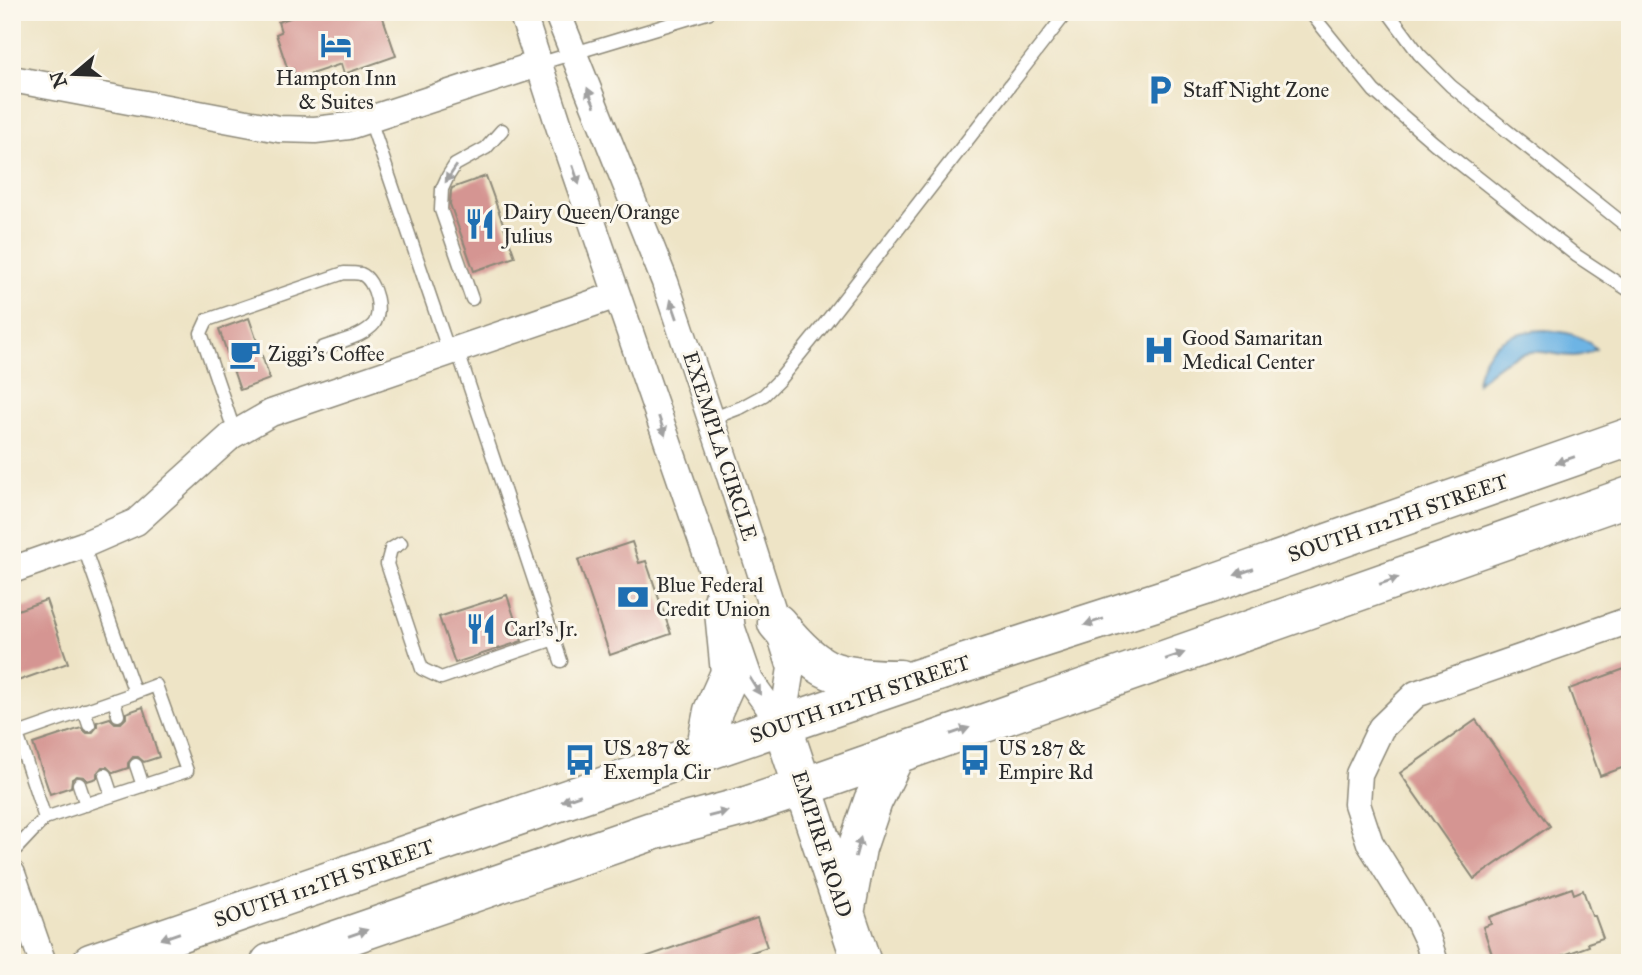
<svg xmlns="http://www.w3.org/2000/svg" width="1642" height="975" font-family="'IM FELL Great Primer',serif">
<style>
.water{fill:#6db4e4;stroke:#4c7088;stroke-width:2}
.building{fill:#d59592}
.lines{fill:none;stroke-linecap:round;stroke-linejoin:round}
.lane-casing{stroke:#8c8878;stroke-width:15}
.street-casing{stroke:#8c8878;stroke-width:29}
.primary-casing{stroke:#8c8878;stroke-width:41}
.lane{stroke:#fff;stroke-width:12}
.street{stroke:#fff;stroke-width:26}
.primary{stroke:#fff;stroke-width:38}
.oneway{fill:#a0a0a0}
.labels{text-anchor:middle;stroke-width:6;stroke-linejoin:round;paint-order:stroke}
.poi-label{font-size:21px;fill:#2b2b2b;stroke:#fbf7ec;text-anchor:start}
.street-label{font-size:21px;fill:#2b2b2b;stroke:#fbf7ec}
</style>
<rect width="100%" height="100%" fill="#fbf7ec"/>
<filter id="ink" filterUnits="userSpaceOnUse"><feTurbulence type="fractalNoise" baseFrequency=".0143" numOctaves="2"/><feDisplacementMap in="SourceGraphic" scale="14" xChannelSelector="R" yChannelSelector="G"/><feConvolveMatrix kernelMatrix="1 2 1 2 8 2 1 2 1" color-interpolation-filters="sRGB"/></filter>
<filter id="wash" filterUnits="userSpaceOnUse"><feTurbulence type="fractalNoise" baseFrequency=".00686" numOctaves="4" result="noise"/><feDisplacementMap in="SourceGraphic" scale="28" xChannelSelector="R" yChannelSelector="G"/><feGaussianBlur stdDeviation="1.57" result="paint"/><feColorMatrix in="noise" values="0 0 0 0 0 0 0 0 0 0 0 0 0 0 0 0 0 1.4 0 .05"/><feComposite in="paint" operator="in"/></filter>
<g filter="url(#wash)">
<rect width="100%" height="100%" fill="#eee4c6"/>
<path class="water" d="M1545,330C1565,332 1582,334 1596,349C1569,364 1557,350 1530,352C1508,355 1494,369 1477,383C1482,344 1509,331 1545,330Z"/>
<g id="blocks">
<path class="building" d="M307,12H381L396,56L344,74L341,64L296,79L293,69L288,70L276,34L281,32L278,22Z
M486,176L515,257L474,271L450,204L451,191L452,188Z
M249,318L270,379L240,390L219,329Z
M632,542L639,563L646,561L671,634L610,655L578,560Z
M507,595L522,641L455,663L439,617Z
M46,600L68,663L12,683V612Z
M1630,667V765L1600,776L1569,689Z
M143,707L159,757L144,762L138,757H133L128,763V768L113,773L107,767H102L97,773V778L87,781L84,777L77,776L72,779L71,787L50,794L33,744L81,728L87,733H92L97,727V722L110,718L115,723H121L126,718V713Z
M1476,720L1550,826L1474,879L1400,773Z
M1572,888L1574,894L1583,890L1592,916H1595L1603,938L1588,943L1589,946L1542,963H1495L1483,927L1491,924L1489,917Z
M757,918L767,947L721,963H638L637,960Z"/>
</g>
</g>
<g filter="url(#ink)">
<use href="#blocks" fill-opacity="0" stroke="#8c8878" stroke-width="2"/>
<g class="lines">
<defs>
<path id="lane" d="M1310,12L1374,91L1434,143L1577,256L1630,291
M1388,12L1419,54L1451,86L1630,229
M538,64L710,12
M370,120L449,352
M472,299L441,210L442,189L448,176L455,165L486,148L502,130
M457,349L561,661
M711,419L742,407L764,395L779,380L826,322L1067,12
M235,433L201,333L207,320L344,273C349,273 356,273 361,274C376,280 384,315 372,326C359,338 338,342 322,348
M401,543L391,549L387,564L422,669L441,678L554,639
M114,700L118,715
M84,710L89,725
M17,734L45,818
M12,736L135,693
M136,765L143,786
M105,775L112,796
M79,784L86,805
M12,853L45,818L187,771L156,685L135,693L83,545"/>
<path id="street" d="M522,12L560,129L750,681L782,725
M557,12L665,282L729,473L791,668L782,725
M12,79L279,129L315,130L349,126L538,64
M12,570L83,545L136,522L231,436L271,413L617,295
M12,874L43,963
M1435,963L1428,941L1418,920L1370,843L1357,804L1359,774L1381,728L1416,694L1630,620"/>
<path id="primary" d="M777,623C791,640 814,666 835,672C855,678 879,679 900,679
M782,725L862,963
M705,752L713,711L730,673L723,601
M846,908L857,848L873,801L896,754
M91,963L916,679L1205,586L1630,437
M270,963L652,831L746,806L803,787L1630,496"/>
</defs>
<use href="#lane" class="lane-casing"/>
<use href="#street" class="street-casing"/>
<use href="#primary" class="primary-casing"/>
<use href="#lane" class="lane"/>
<use href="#street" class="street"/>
<use href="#primary" class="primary"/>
</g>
<defs><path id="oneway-solid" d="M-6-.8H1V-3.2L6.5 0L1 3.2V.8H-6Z" transform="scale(1.75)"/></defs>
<g class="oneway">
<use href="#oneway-solid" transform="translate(591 97) rotate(-112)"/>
<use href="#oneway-solid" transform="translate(451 174) rotate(124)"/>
<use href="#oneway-solid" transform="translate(576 175) rotate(71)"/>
<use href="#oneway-solid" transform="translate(674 309) rotate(-109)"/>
<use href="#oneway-solid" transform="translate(662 426) rotate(71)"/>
<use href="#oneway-solid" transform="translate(1565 460) rotate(161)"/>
<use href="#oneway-solid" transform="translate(1244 572) rotate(161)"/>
<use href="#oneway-solid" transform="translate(1389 581) rotate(-19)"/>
<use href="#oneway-solid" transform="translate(1094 622) rotate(162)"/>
<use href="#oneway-solid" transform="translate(1175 656) rotate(-19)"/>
<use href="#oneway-solid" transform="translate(755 686) rotate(58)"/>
<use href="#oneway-solid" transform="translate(960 731) rotate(-19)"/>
<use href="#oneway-solid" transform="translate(571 798) rotate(161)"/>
<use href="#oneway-solid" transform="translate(718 814) rotate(-15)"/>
<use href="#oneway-solid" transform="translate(858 847) rotate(-75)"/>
<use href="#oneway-solid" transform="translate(358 933) rotate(-19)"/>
<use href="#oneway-solid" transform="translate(170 936) rotate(161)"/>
</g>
</g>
<defs>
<symbol id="hotel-bare" viewBox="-9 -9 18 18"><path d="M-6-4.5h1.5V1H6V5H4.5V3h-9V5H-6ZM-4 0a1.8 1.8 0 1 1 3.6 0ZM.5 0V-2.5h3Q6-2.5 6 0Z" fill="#1f6fb2" stroke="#fbf7ec" stroke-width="2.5" paint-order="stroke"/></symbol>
<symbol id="parking-bare" viewBox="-9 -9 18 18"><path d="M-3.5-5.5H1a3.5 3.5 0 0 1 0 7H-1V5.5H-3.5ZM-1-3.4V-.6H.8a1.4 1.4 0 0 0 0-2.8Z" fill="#1f6fb2" stroke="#fbf7ec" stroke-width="2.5" paint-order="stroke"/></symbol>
<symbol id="restaurant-bare" viewBox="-9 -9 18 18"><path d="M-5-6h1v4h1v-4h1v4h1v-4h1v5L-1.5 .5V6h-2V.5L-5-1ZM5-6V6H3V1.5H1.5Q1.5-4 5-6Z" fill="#1f6fb2" stroke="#fbf7ec" stroke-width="2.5" paint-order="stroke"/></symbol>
<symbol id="hospital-bare" viewBox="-9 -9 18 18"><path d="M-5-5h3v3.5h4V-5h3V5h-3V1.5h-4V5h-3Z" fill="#1f6fb2" stroke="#fbf7ec" stroke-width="2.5" paint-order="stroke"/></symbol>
<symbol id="cafe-bare" viewBox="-9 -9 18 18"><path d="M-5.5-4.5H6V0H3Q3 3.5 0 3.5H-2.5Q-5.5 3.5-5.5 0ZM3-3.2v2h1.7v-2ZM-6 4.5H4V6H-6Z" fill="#1f6fb2" stroke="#fbf7ec" stroke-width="2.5" paint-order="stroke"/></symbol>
<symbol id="bank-bare" viewBox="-9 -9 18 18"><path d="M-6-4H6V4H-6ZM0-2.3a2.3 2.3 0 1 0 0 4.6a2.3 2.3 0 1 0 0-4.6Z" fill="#1f6fb2" stroke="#fbf7ec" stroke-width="2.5" paint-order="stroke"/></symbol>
<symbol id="bus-bare" viewBox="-9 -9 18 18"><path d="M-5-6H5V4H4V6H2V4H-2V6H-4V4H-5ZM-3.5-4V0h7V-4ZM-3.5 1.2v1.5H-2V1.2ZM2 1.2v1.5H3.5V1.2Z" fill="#1f6fb2" stroke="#fbf7ec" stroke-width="2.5" paint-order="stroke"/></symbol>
</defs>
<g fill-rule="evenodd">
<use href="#hotel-bare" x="314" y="23" width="44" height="44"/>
<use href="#parking-bare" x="1138" y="68" width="44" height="44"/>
<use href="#restaurant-bare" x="458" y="202" width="44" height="44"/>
<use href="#hospital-bare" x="1137" y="328" width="44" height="44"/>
<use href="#cafe-bare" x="223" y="332" width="44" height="44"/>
<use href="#bank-bare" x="611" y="575" width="44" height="44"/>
<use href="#restaurant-bare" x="459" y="607" width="44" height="44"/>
<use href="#bus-bare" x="558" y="738" width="44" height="44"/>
<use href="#bus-bare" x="953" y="738" width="44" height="44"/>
</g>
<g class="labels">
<g class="poi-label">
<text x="336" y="85" text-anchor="middle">Hampton Inn<tspan x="336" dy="24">&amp; Suites</tspan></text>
<text x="1183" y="97">Staff Night Zone</text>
<text x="503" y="219">Dairy Queen/Orange<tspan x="503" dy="24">Julius</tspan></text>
<text x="1182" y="345">Good Samaritan<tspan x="1182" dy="24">Medical Center</tspan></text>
<text x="268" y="361">Ziggi's Coffee</text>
<text x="656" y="592">Blue Federal<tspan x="656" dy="24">Credit Union</tspan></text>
<text x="504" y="636">Carl's Jr.</text>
<text x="603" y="755">US 287 &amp;<tspan x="603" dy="24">Exempla Cir</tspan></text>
<text x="998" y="755">US 287 &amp;<tspan x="998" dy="24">Empire Rd</tspan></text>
</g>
<g class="street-label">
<text transform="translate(720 446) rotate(72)" y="7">EXEMPLA CIRCLE</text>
<text transform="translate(1398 518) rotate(-19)" y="7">SOUTH 112TH STREET</text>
<text transform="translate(860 699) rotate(-19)" y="7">SOUTH 112TH STREET</text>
<text transform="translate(822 844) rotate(72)" y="7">EMPIRE ROAD</text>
<text transform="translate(324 883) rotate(-19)" y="7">SOUTH 112TH STREET</text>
</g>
</g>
<rect width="1642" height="975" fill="none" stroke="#fbf7ec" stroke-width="42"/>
<g transform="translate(74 74) rotate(251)" stroke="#fbf7ec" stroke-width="5" paint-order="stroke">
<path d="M0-5L12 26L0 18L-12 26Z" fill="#2b2b2b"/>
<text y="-10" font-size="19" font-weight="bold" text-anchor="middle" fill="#2b2b2b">N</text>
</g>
</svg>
